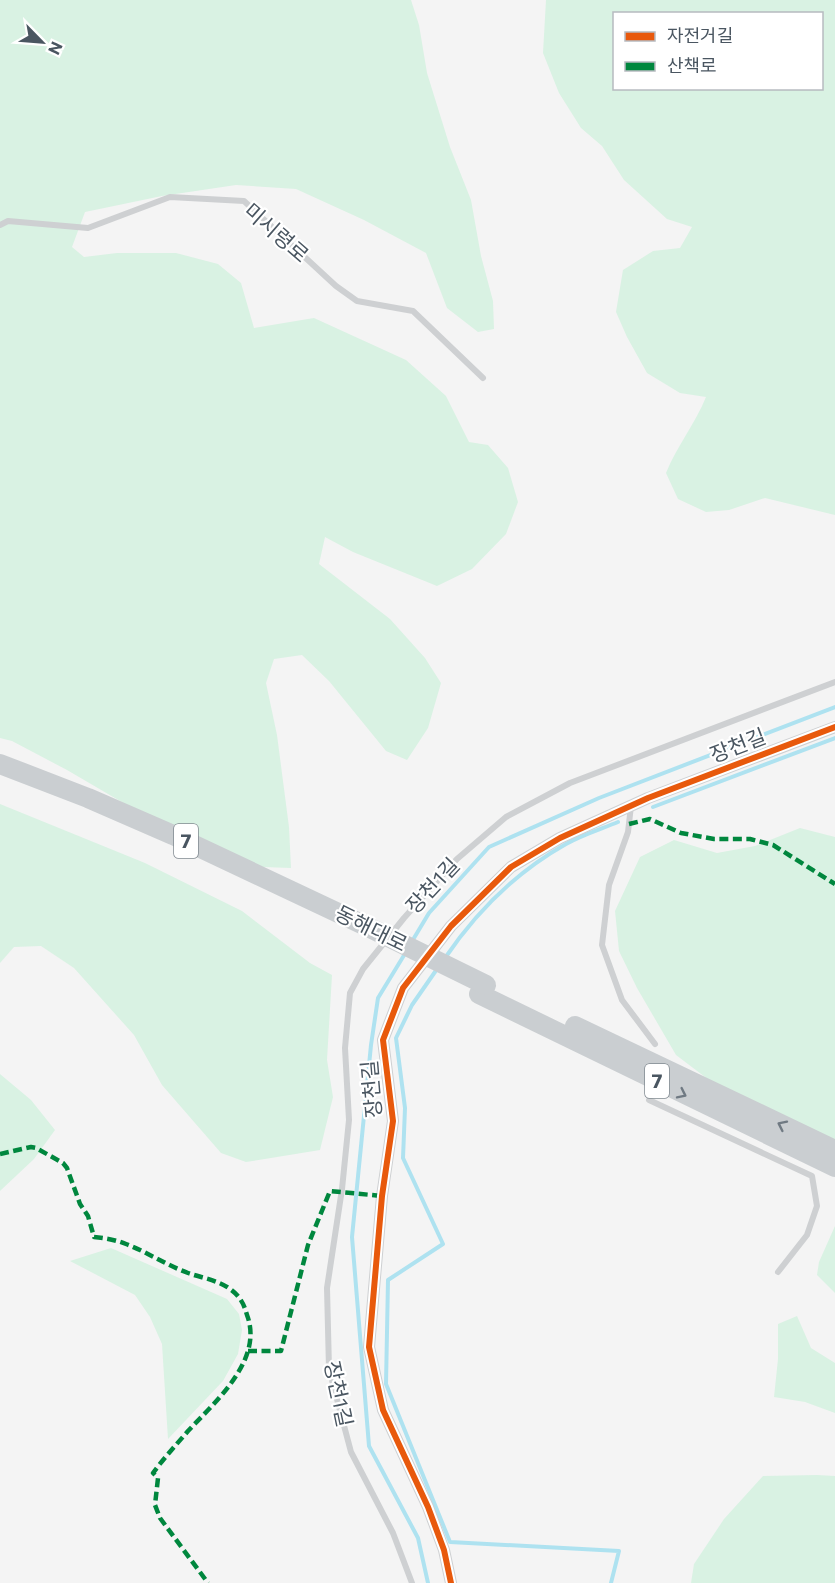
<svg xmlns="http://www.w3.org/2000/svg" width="835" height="1583" font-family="Commissioner,'Noto Sans KR',sans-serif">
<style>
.green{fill:#d9f2e3;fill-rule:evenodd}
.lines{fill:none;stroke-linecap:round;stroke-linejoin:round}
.stream{stroke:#aee2f0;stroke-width:4}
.lane{stroke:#ced0d2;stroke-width:6}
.street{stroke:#ced0d2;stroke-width:12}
.primary{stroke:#caced1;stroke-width:20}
.primary-bridge{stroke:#caced1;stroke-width:20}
.quiet{stroke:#00873e;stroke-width:4.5;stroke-dasharray:9 4.5;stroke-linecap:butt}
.cycleway-casing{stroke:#fff;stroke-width:10}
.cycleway{stroke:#e8590c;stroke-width:6}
.oneway{stroke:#707a83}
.labels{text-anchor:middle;stroke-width:4.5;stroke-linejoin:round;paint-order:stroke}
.shield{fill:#fff;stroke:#808990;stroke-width:1.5}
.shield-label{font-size:20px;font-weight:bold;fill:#4a5661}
.street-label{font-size:21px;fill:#4a5661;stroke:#fff}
</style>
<rect width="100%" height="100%" fill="#f4f4f4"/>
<path class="green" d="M0,0H411L419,25L427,73L450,147L471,200L481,256L493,301L494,329L478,332L447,308L426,253L364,220L296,189L236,185L162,196L85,212L72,247L84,257L117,253H176L218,264L241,283L254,328L314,318L406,360L446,396L469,442L488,445L508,468L518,502L506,534L472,569L437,586L353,552L325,537L319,564L390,619L425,658L441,683L428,728L407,760L386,751L329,681L302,655L274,659L266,683L277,735L289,827L291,868L263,867L156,822L67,770L12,741L0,738Z
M546,0H835V515L765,498L729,510L706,512L678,499L666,473C677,446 695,424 706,397L680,393L647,373L627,337L616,312L623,270L653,251L680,248L692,227L667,219L624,180L602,146L581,128L559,93L543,53ZM614,14H822V88H614Z
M0,804L145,863L242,911L310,963L332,975L327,1060L333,1097L320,1150L246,1162L221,1153L162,1085L134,1035L74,968L41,946L14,947L0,963Z
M800,828L835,837V1141L713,1083L676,1055L637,988L619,951L615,911L640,857L674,840L717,853L755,846Z
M0,1074L31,1100L55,1130L34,1159L0,1191Z
M835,1226V1293L817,1275L819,1262Z
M111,1248L227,1299L239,1314L242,1330L238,1354L223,1381L168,1439L162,1344L150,1317L135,1295L70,1261Z
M797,1316L811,1348L835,1363V1413L805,1402L774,1397L778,1359V1324Z
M817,1475L835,1476V1583H691L694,1564L724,1519L763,1476Z"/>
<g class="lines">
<path class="stream" d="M653,807L835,738
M411,943L429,913L489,847L599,798L835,707
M406,952L378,998L371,1045L352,1237L369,1446L418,1538L428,1583
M445,958C477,911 516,872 566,844C582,835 601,829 618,822
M437,969L412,1005L396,1038L405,1108L403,1158L443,1244L388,1280L386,1384L450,1542L619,1551L611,1583"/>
<path class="lane" d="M0,225L8,221L88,228L170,197L244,201L336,286L357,301L413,311L483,378
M631,806L628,832L609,885L602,945L622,1000L655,1044
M649,1100L812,1176L817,1206L807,1235L778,1272
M412,1583L393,1533L351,1452L329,1369L327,1288L342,1189L349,1120L345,1048L350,993L363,969L404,918L457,859L506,817L570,783L835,682"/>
<path class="street" d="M451,1583L444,1550L428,1507L383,1410L369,1347L382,1196L393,1121L383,1040L403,988L451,926L511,867L560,838L648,798L835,727"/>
<path class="primary" d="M0,764L88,798L173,835L368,927
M479,994L835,1167
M575,1026L835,1150"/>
<path class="primary-bridge" d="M368,927L486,985"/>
<path class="quiet" d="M629,824L650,819L681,833L714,839H750L773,845L835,884
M0,1154L31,1147L36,1148L63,1163L67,1168L80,1204L88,1216L94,1237C105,1238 116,1240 126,1244C147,1252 166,1265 188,1273C202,1278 218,1280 230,1289C240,1296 244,1304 247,1315C264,1360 215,1402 188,1431C176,1445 164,1458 153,1473L158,1478L155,1505L160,1518L208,1583
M248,1351H281L308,1245L330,1191L382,1196"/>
<defs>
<path id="cycleway" d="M451,1583L444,1550L428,1507L383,1410L369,1347L382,1196L393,1121L383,1040L403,988L451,926L511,867L560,838L648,798L835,727"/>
</defs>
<use href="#cycleway" class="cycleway-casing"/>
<use href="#cycleway" class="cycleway"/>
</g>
<defs><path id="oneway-chevron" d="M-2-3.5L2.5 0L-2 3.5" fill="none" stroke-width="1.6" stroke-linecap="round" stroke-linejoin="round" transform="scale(1.5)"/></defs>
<g class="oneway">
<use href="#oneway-chevron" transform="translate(682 1094) rotate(26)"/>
<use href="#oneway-chevron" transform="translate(782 1125) rotate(-154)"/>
</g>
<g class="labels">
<g class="shield">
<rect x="174" y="824" width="24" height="34" rx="4.5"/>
<rect x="645" y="1064" width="24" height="34" rx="4.5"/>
</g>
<g class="shield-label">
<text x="186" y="848">7</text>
<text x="657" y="1088">7</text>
</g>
<g class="street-label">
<text transform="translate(276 233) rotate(41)" y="7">미시령로</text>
<text transform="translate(738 746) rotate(-21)" y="7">장천길</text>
<text transform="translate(433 886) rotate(-47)" y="7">장천1길</text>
<text transform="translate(371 929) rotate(26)" y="7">동해대로</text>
<text transform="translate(372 1089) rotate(-95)" y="7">장천길</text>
<text transform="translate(338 1394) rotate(78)" y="7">장천1길</text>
</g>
</g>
<rect x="613" y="12" width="210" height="78" fill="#ffffff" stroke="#b7bbc0" stroke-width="1.5"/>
<rect x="625" y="32" width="30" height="9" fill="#e8590c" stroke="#b7bbc0" stroke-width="1.5"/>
<text x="667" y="42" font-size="18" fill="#4a5661">자전거길</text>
<rect x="625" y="62" width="30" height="9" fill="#00873e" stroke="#b7bbc0" stroke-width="1.5"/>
<text x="667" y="72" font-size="18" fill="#4a5661">산책로</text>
<g transform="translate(42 42) rotate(115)" stroke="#ffffff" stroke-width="4.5" paint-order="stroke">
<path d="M0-4.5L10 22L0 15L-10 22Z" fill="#4a5661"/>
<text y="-9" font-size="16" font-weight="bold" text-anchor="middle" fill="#4a5661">N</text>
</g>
</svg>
